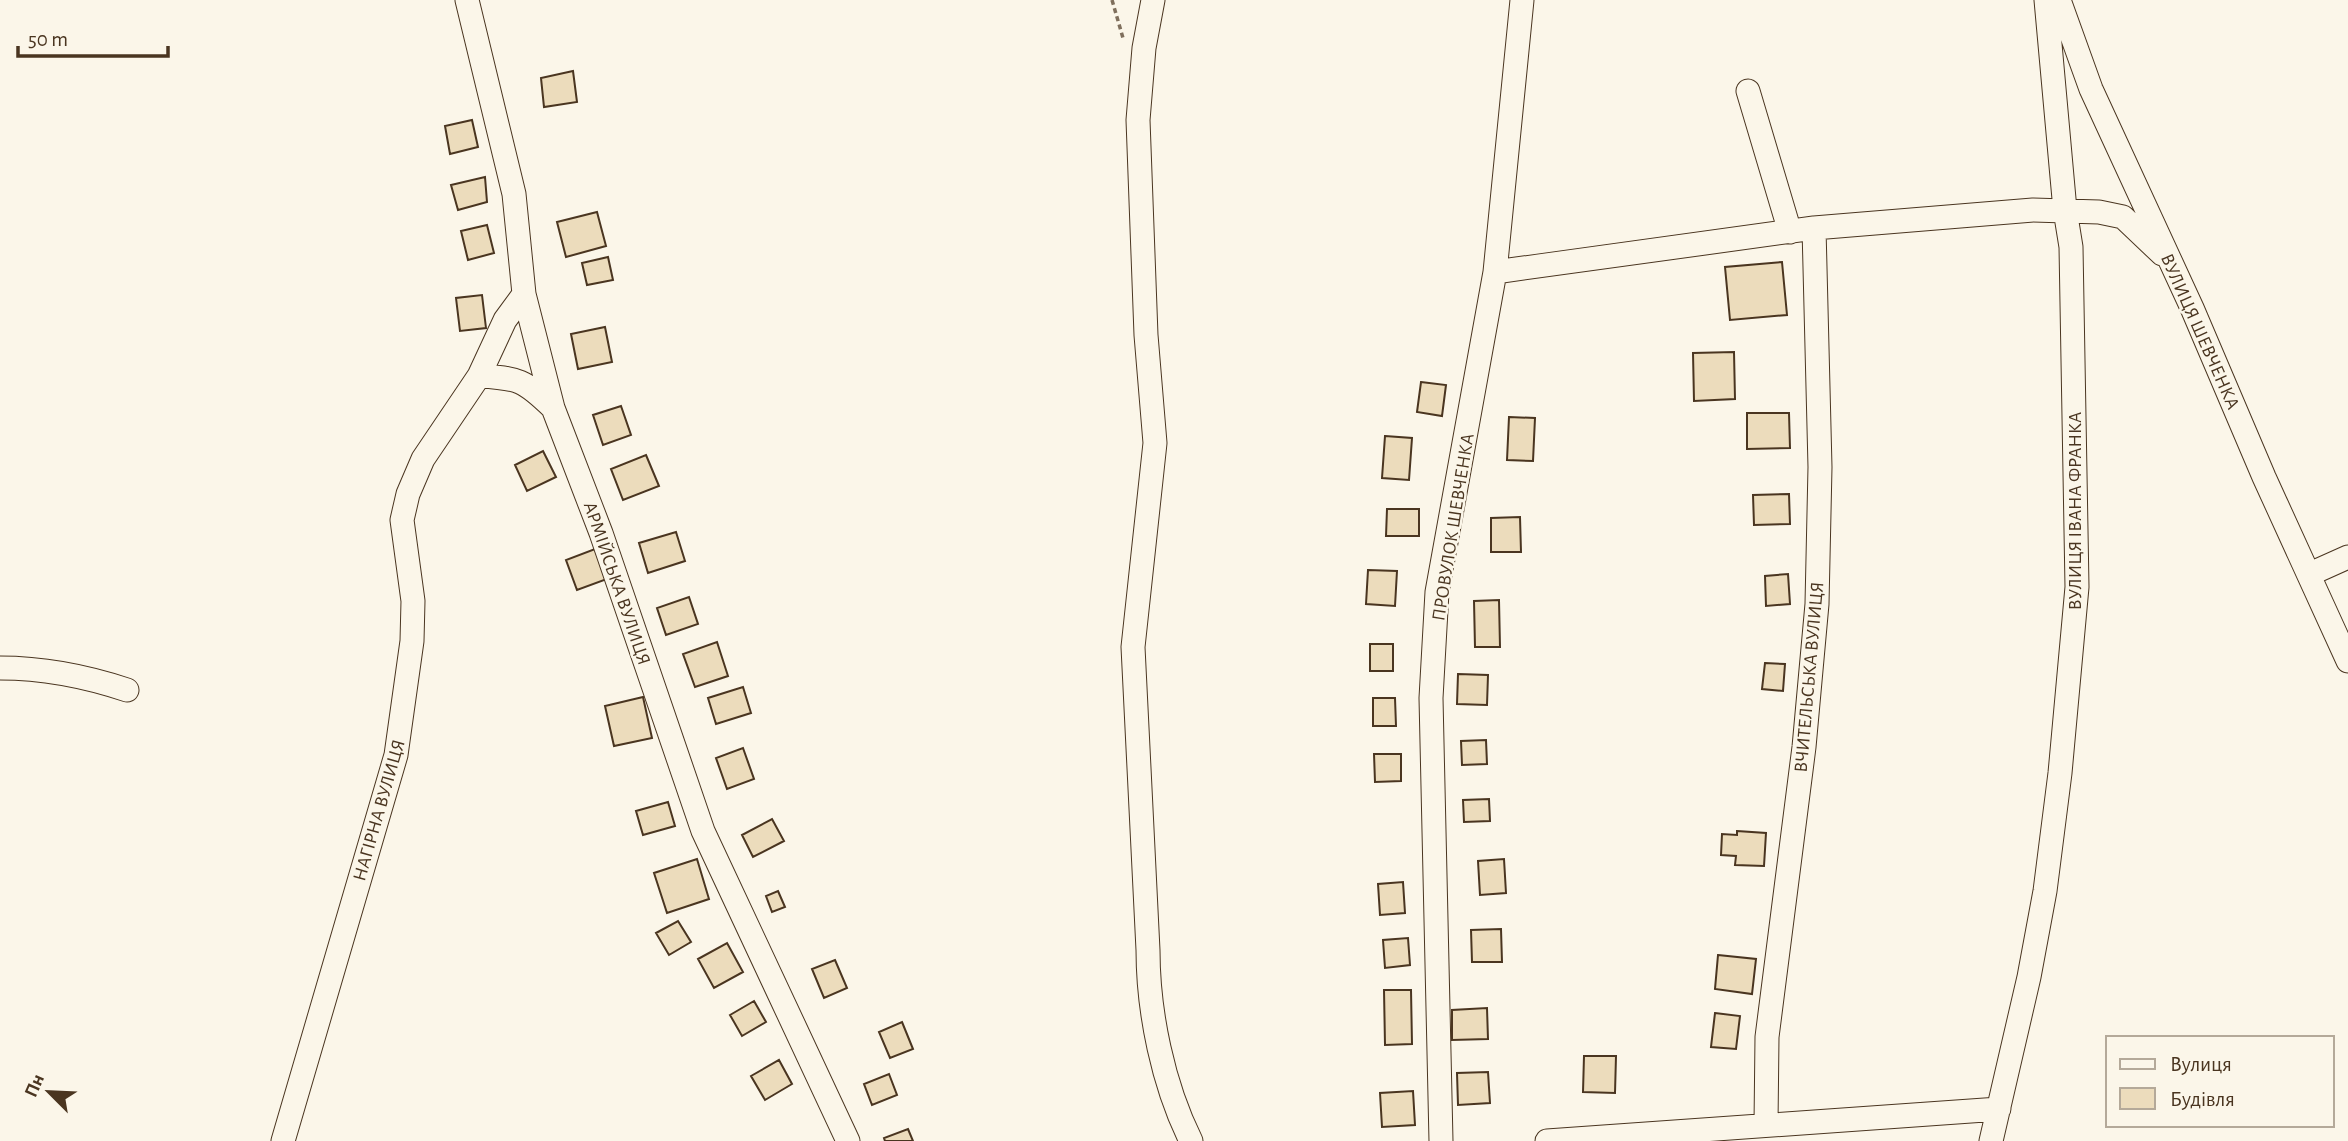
<svg xmlns="http://www.w3.org/2000/svg" width="2348" height="1141" font-family="'Alegreya Sans',sans-serif">
<style>
.building{fill:#ecdcbc;stroke:#4a3520;stroke-width:2}
.lines{fill:none;stroke-linecap:round;stroke-linejoin:round}
.minor-casing{stroke:#4a3520;stroke-width:25}
.path{stroke:#7f6f5c;stroke-width:3.5;stroke-dasharray:5 3.5;stroke-linecap:butt}
.minor{stroke:#fbf6e9;stroke-width:23}
.labels{text-anchor:middle;stroke-width:5;stroke-linejoin:round;paint-order:stroke}
.street-label{font-size:19px;fill:#4a3520;stroke:#fbf6e9}
</style>
<rect width="100%" height="100%" fill="#fbf6e9"/>
<path class="building" d="M573,71L577,102L544,107L541,78Z
M472,120L478,147L450,154L445,126Z
M485,177L487,202L458,210L451,185Z
M597,212L606,246L566,257L557,222Z
M487,225L494,253L468,260L461,231Z
M608,257L613,280L587,285L582,263Z
M1782,262L1787,315L1730,320L1725,267Z
M482,295L486,328L460,331L456,298Z
M605,327L612,362L578,369L571,334Z
M1734,352L1735,399L1694,401L1693,353Z
M1421,382L1446,385L1442,416L1417,412Z
M621,406L631,435L603,445L593,415Z
M1747,413H1789L1790,448L1747,449Z
M1509,417L1535,418L1533,461L1507,460Z
M1385,436L1412,438L1409,480L1382,478Z
M543,451L556,477L527,491L515,465Z
M646,455L659,486L623,500L611,469Z
M1789,494L1790,524L1754,525L1753,495Z
M1387,509H1419V536H1386Z
M1520,517L1521,552H1491V518Z
M676,532L685,561L648,573L639,543Z
M595,549L607,579L577,590L566,560Z
M1368,570L1397,571L1395,606L1366,604Z
M1788,574L1790,604L1766,606L1765,576Z
M689,597L698,624L666,635L657,608Z
M1499,600L1500,647H1475L1474,601Z
M717,642L728,676L695,687L683,654Z
M1370,644H1393V671H1370Z
M1765,663L1785,664L1783,691L1762,689Z
M1458,674L1488,675L1487,705L1457,704Z
M743,687L751,713L716,724L708,698Z
M643,697L652,738L614,746L605,706Z
M1373,698H1395L1396,726H1373Z
M1486,740L1487,764L1462,765L1461,741Z
M743,748L754,779L727,789L716,758Z
M1374,754H1401V781L1375,782Z
M1489,799L1490,821L1464,822L1463,800Z
M668,802L675,826L643,835L636,811Z
M772,819L784,841L753,857L742,835Z
M1737,831L1766,833L1764,866L1735,865L1736,856L1721,855L1722,834L1737,835Z
M697,859L709,899L667,913L654,873Z
M1504,859L1506,893L1480,895L1478,861Z
M1403,882L1405,913L1380,915L1378,884Z
M778,891L785,907L772,912L766,896Z
M678,921L691,942L669,955L656,933Z
M1501,929L1502,962H1472L1471,930Z
M1408,938L1410,965L1385,968L1383,940Z
M727,943L743,972L714,988L698,959Z
M1718,955L1756,959L1752,994L1715,989Z
M835,960L847,988L824,998L812,969Z
M1384,990H1411L1412,1044L1385,1045Z
M754,1001L766,1022L742,1036L730,1015Z
M1487,1008L1488,1039L1452,1040V1010Z
M1715,1013L1740,1016L1736,1049L1711,1047Z
M902,1022L913,1049L890,1058L879,1032Z
M1584,1056H1616L1615,1093L1583,1092Z
M779,1060L792,1084L765,1100L751,1076Z
M1488,1072L1490,1103L1458,1105L1457,1073Z
M889,1074L897,1095L872,1105L864,1084Z
M1413,1091L1415,1125L1382,1127L1380,1093Z
M908,1129L913,1141H885L884,1138Z"/>
<g class="lines">
<defs>
<path id="minor" d="M467,0L514,194L524,294L553,408L601,533L703,831L848,1141
M1153,0L1144,48L1138,120L1146,335L1155,443L1133,647L1148,950C1148,1012 1163,1085 1191,1141
M2059,0L2091,89L2192,308L2264,477L2348,661
M1748,91L1790,232
M1495,272L1814,228L2033,210L2099,212L2123,217L2162,254
M479,376C519,378 524,380 553,408
M2310,574L2348,557
M0,668C45,668 85,676 127,690
M1766,1124L1767,1037L1804,747L1817,604L1820,467L1814,228
M283,1141L396,755L412,641L413,601L402,520L408,494L423,459L479,376L505,320L524,294
M1441,1141L1431,698L1437,592L1495,272L1522,0
M1547,1141L1999,1109
M1991,1141L2029,977L2045,891L2060,773L2077,587L2071,247L2065,210L2046,0"/>
</defs>
<use href="#minor" class="minor-casing"/>
<path class="path" d="M1112,0L1123,38"/>
<use href="#minor" class="minor"/>
</g>
<g class="labels">
<g class="street-label">
<text transform="translate(2201 331) rotate(66)" y="7">ВУЛИЦЯ ШЕВЧЕНКА</text>
<text transform="translate(2074 511) rotate(-90)" y="7">ВУЛИЦЯ ІВАНА ФРАНКА</text>
<text transform="translate(1452 527) rotate(-81)" y="7">ПРОВУЛОК ШЕВЧЕНКА</text>
<text transform="translate(618 583) rotate(71)" y="7">АРМІЙСЬКА ВУЛИЦЯ</text>
<text transform="translate(1808 677) rotate(-85)" y="7">ВЧИТЕЛЬСЬКА ВУЛИЦЯ</text>
<text transform="translate(378 810) rotate(-74)" y="7">НАГІРНА ВУЛИЦЯ</text>
</g>
</g>
<rect x="2106" y="1036" width="228" height="91" fill="#fbf6e9" stroke="#b4a999" stroke-width="2"/>
<rect x="2120" y="1059" width="35" height="10" fill="#fbf6e9" stroke="#b4a999" stroke-width="2"/>
<text x="2170" y="1071" font-size="21" fill="#4a3520">Вулиця</text>
<rect x="2120" y="1088" width="35" height="21" fill="#ecdcbc" stroke="#b4a999" stroke-width="2"/>
<text x="2170" y="1106" font-size="21" fill="#4a3520">Будівля</text>
<g transform="translate(49 1092) rotate(294)" stroke="#fbf6e9" stroke-width="5" paint-order="stroke">
<path d="M0-5L12 26L0 18L-12 26Z" fill="#4a3520"/>
<text y="-10" font-size="19" font-weight="bold" text-anchor="middle" fill="#4a3520">Пн</text>
</g>
<path d="M18 46v10h150v-10" fill="none" stroke="#4a3520" stroke-width="3.5"/>
<text x="28" y="46" font-size="21" fill="#4a3520" stroke="#fbf6e9" stroke-width="5" paint-order="stroke">50 m</text>
</svg>
